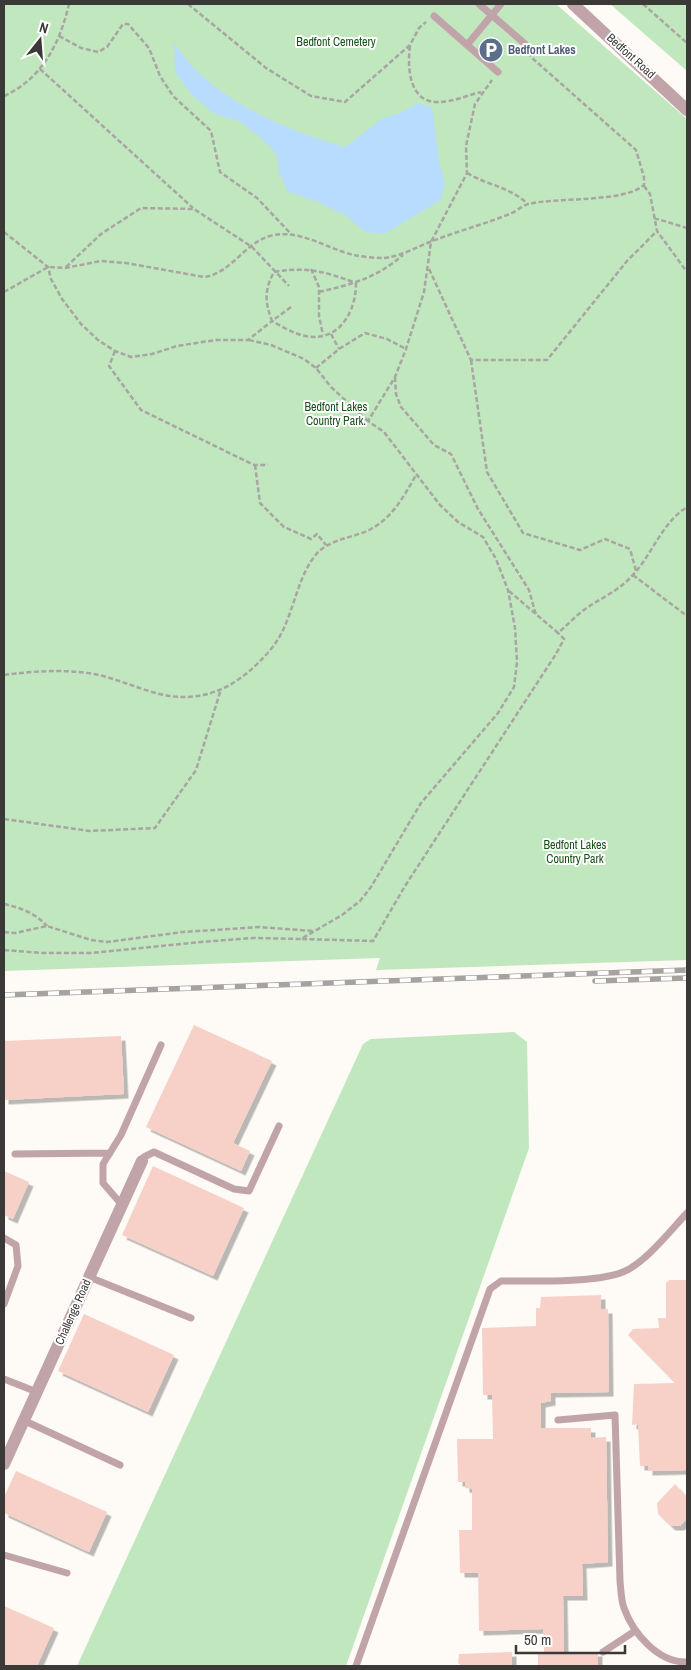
<svg xmlns="http://www.w3.org/2000/svg" width="691" height="1670" font-family="'Archivo Narrow',sans-serif">
<style>
.green{fill:#c1e7be}
.water{fill:#b8dcfd}
.building{fill:#f7d1c8;filter:url(#shadow)}
.lines{fill:none;stroke-linecap:round;stroke-linejoin:round}
.path{stroke:#a8a5a2;stroke-width:2.5;stroke-dasharray:5 2.5;stroke-linecap:butt}
.service{stroke:#c0a4a9;stroke-width:7}
.minor{stroke:#c0a4a9;stroke-width:12}
.tertiary{stroke:#c0a4a9;stroke-width:12}
.rail-casing{stroke:#a5a29f;stroke-width:5.5}
.rail{stroke:#fff;stroke-width:4;stroke-dasharray:11;stroke-linecap:butt}
.labels{text-anchor:middle;stroke-width:4;stroke-linejoin:round;paint-order:stroke}
.park-label{font-size:12px;fill:#185017;stroke:#fff}
.service-label{font-size:12px;font-weight:bold;fill:#4e5e75;stroke:#fff;text-anchor:start}
.street-label{font-size:12px;fill:#3b3938;stroke:#fff}
</style>
<defs>
<filter id="shadow"><feDropShadow dx="4.5" dy="4.5" stdDeviation="0" flood-color="#0004"/></filter>
</defs>
<rect width="100%" height="100%" fill="#fefaf5"/>
<path class="green" d="M4,4H556L687,119V960L376,970L380,958L4,971Z
M610,4H687V71Z
M514,1032L527,1042L529,1148L346,1666H77L363,1044L371,1039Z"/>
<path class="water" d="M174,43C181,52 188,62 196,70C236,109 292,132 345,147L383,118L402,112L418,103L432,107L439,161L445,182L441,200L384,234L365,232L345,215L315,201L288,192L279,173L277,155L262,139L239,121L215,114L192,95L175,72Z"/>
<path class="building" d="M194,1025L272,1061L233,1143L250,1151L241,1171L146,1127Z
M121,1036L124,1094L4,1100V1041Z
M153,1166L244,1208L213,1276L122,1235Z
M4,1171L29,1182L13,1219L4,1215Z
M669,1280H687V1470L648,1471V1466H640L638,1424L632,1425L634,1384L675,1383L628,1335L633,1329L659,1328L658,1318H666V1283Z
M601,1295V1309H608L609,1392L551,1393V1401L541,1403V1428H591V1438L606,1437L608,1562L582,1564L583,1596H563L564,1652H598V1666H538V1653L544,1652L543,1629L479,1631L478,1573H460L459,1530H472V1489L465,1488V1482H458L457,1439H493L492,1395H483L482,1328L536,1326V1308H540L541,1297Z
M84,1314L174,1355L148,1412L58,1371Z
M16,1471L107,1512L89,1552L4,1513V1497Z
M675,1484L687,1498V1518L680,1526H671L658,1514L657,1503Z
M4,1606L54,1628L37,1666H4Z
M512,1652V1666H462L458,1663L459,1654Z"/>
<g class="lines">
<path class="path" d="M188,4L266,68L311,96L345,102L410,45L419,28L426,22
M643,4L687,43
M59,36L81,48L98,52L107,47L123,24H128L149,48L160,76L173,96L211,131L220,172L257,198L292,235
M410,46C407,68 409,104 440,102C453,102 468,95 481,92
M40,69L193,208
M4,96C42,79 60,43 69,4
M467,173C489,186 508,186 528,204
M644,186L650,194L657,231L687,272
M654,218L687,228
M4,232L48,267L51,279L62,299L81,324L98,340L115,351L131,357L152,354L177,346L216,340H248L272,321C281,326 291,332 301,335C336,345 356,315 356,283
M66,267L101,234L141,208L194,209L252,247L289,286
M311,269L319,287V316L323,335
M429,269L471,360H547L627,261L657,231
M4,292L48,267L65,268L101,261L126,263L204,277C232,273 244,243 270,236C299,228 327,249 354,255C363,257 375,258 384,258C401,256 415,248 430,242C457,231 486,224 512,213C518,210 523,205 529,204C556,197 624,203 644,185V177L636,150L531,57L529,52
M319,292C353,284 376,278 403,255
M291,307L272,321C265,303 264,290 274,272C306,266 326,272 356,283
M331,334L339,349
M249,340L271,345L304,359L316,368L331,387L368,421
M115,351L109,366L141,410L254,465H268
M471,360L487,472L523,533L580,550L605,539L630,549L636,571
M316,368L339,349L365,333L387,339L406,349
M395,377L396,394L401,407L434,445L451,454L478,509L529,590L536,615
M255,465L260,503L284,527L311,539L317,534L326,545
M633,575L687,616
M509,591L558,633C566,626 573,619 581,612C597,600 615,593 629,579C652,557 660,524 687,507
M4,675C35,671 63,669 94,674C114,678 132,686 152,692C202,707 239,687 271,649C293,623 294,584 314,557C328,538 352,539 371,529C393,517 404,496 416,475
M4,819L90,831L155,828L196,770L221,689
M4,904C21,908 35,913 47,926
M4,932L15,933L47,926L91,940L107,942L183,932L259,927L313,931
M302,939L373,941L405,886L556,654L564,639L558,633
M4,950L42,953H92L201,942L253,938L301,939L342,915L360,901L371,887L421,803L498,713L514,687L517,662L515,628L508,590L496,559L483,537L458,522L440,505L384,432L368,421L395,377L406,349L424,292L431,242L467,173L466,146L475,104L492,80"/>
<path class="service" d="M479,4L525,44
M434,16L498,72
M467,45L501,4
M15,1154L110,1153
M142,1161L144,1157L154,1152L234,1189L249,1191L279,1126
M122,1205L103,1183V1164L121,1135L161,1045
M4,1238L16,1245L18,1266L4,1304
M89,1277L191,1318
M4,1379L37,1392
M558,1420L615,1415L620,1581C621,1590 621,1600 624,1608C633,1633 658,1663 687,1662
M25,1421L120,1465
M4,1555L67,1573
M603,1652L635,1631
M356,1666L490,1289L501,1281C532,1281 596,1283 623,1272C645,1263 670,1231 687,1213"/>
<path class="minor" d="M4,1464L142,1161"/>
<path class="tertiary" d="M573,4L687,110"/>
<defs>
<path id="rail" d="M595,981L687,978
M4,995L687,970"/>
</defs>
<use href="#rail" class="rail-casing"/>
<use href="#rail" class="rail"/>
</g>
<defs>
<symbol id="parking-disc" viewBox="-11 -11 22 22"><circle r="9.5" fill="#5c6f8a" stroke="#fff"/><path d="M-3.5-5.5H1a3.5 3.5 0 0 1 0 7H-1V5.5H-3.5ZM-1-3.4V-.6H.8a1.4 1.4 0 0 0 0-2.8Z" fill="#fff"/></symbol>
</defs>
<g fill-rule="evenodd">
<use href="#parking-disc" x="477" y="36" width="28" height="28"/>
</g>
<g class="labels">
<g class="park-label">
<text x="336" y="46">Bedfont Cemetery</text>
<text x="336" y="411">Bedfont Lakes<tspan x="336" dy="14">Country Park.</tspan></text>
<text x="575" y="849">Bedfont Lakes<tspan x="575" dy="14">Country Park</tspan></text>
</g>
<g class="service-label">
<text x="508" y="54">Bedfont Lakes</text>
</g>
<g class="street-label">
<text transform="translate(631 56) rotate(42)" y="4">Bedfont Road</text>
<text transform="translate(73 1312) rotate(-66)" y="4">Challenge Road</text>
</g>
</g>
<rect width="691" height="1670" fill="none" stroke="#3b3938" stroke-width="10"/>
<g transform="translate(40 40) rotate(17)" stroke="#ffffff" stroke-width="4" paint-order="stroke">
<path d="M0-4L9 19L0 12L-9 19Z" fill="#3b3938"/>
<text y="-8" font-size="14" font-weight="bold" text-anchor="middle" fill="#3b3938">N</text>
</g>
<path d="M516 1645v8h109v-8" fill="none" stroke="#3b3938" stroke-width="2.5"/>
<text x="524" y="1645" font-size="15" fill="#3b3938" stroke="#ffffff" stroke-width="4" paint-order="stroke">50 m</text>
</svg>
